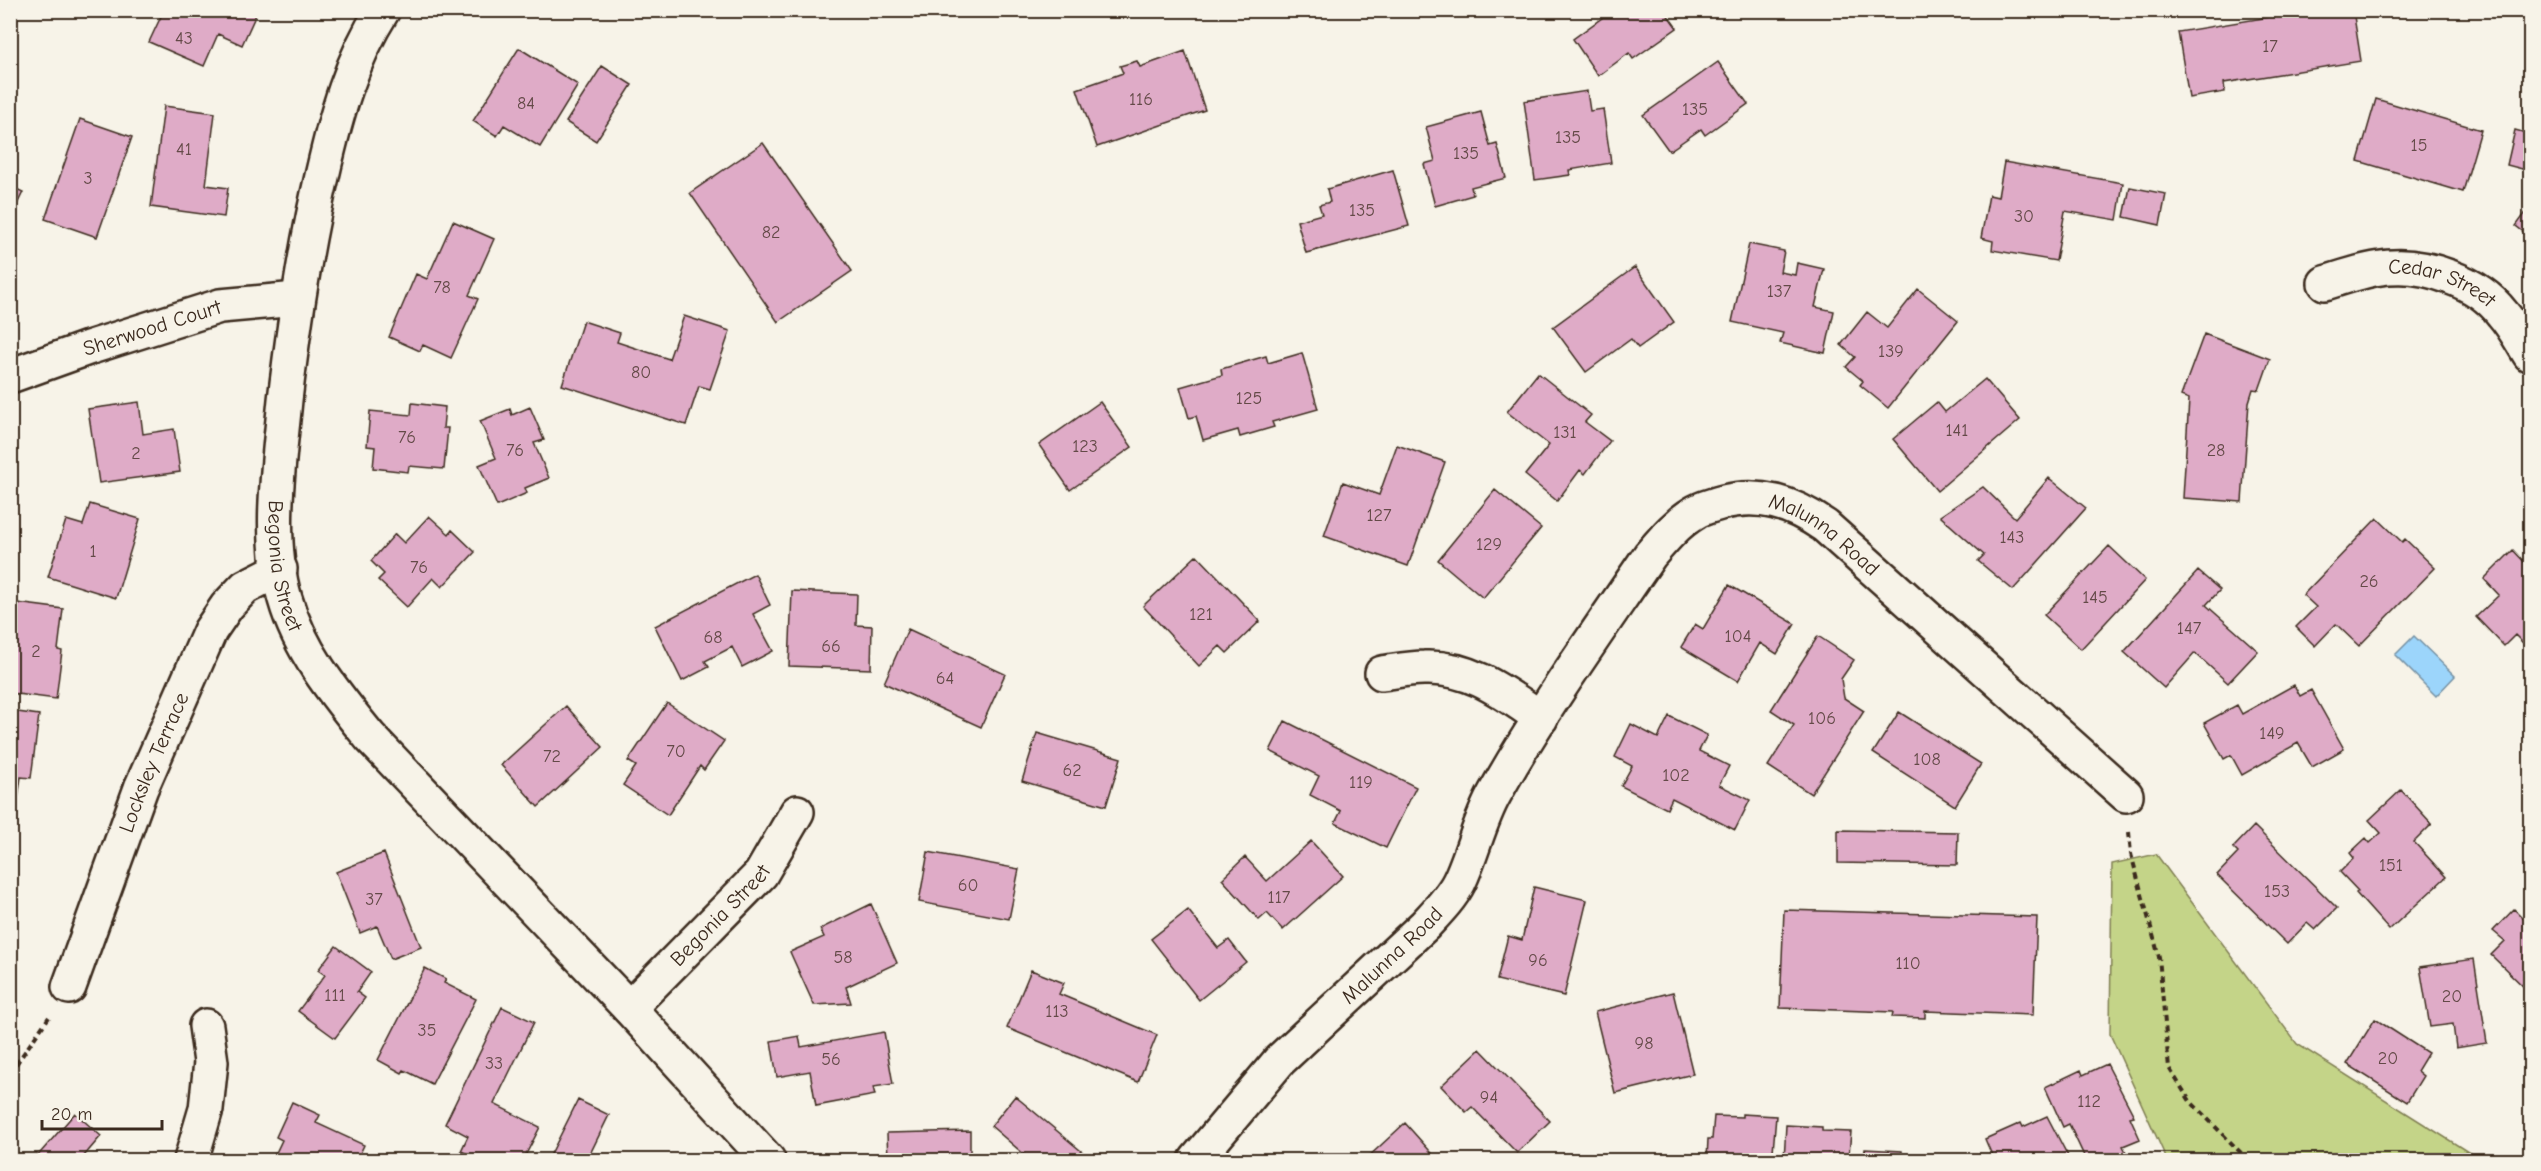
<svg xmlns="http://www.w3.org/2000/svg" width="2541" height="1171" font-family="'Comic Neue',sans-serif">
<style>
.green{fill:#c4d488;stroke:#807f53;stroke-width:1.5}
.water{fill:#9cd5fb;stroke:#7591a3;stroke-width:1.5}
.building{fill:#dfabc7;stroke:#3b2a1e;stroke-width:1.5}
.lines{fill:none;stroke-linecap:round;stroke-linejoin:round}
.street-casing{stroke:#3b2a1e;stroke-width:38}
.path{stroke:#3b2a1e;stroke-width:4;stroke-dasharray:6 4.5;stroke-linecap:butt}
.street{stroke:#f7f3e8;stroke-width:33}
.labels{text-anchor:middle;stroke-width:4.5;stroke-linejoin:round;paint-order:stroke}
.number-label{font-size:18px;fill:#644a48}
.street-label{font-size:21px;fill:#3b2a1e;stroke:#f7f3e8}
</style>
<rect width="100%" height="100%" fill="#f7f3e8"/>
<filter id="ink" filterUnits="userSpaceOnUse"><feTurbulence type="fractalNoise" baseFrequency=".0167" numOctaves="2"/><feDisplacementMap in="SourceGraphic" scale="12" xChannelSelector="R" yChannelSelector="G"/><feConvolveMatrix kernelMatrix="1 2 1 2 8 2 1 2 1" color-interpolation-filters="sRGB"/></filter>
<g filter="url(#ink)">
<path class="green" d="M2156,854L2297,1044L2476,1157V1160H2167L2110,1034L2112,864Z"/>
<path class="water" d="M2414,636L2455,676L2436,696L2395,655Z"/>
<path class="building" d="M164,10H258L242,45L218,34L204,66L149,42Z
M655,10H709L656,17Z
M1613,10H1664L1677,28L1633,59L1629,53L1598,76L1573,39Z
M2311,10H2353L2361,61L2224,83L2225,92L2189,98L2178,32Z
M519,48L578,85L540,147L504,125L497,136L473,121Z
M1185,51L1205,110L1097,147L1077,89L1123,73L1120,66L1137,61L1140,67Z
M1718,62L1748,104L1705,135L1701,129L1669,151L1643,115Z
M602,66L632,85L596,141L566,122Z
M1587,91L1590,111L1603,109L1611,163L1569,170L1570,175L1535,180L1524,101Z
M2376,99L2481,130L2463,192L2358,161Z
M164,106L215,113L206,185L228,188L224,217L151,207Z
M1481,112L1490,146L1497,144L1506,178L1471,187L1473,195L1435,206L1424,164L1435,161L1426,127Z
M80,119L132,137L97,237L45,219Z
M2515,130L2530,134V171L2507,165Z
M763,143L852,271L778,322L690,193Z
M2004,162L2123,183L2117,220L2065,211L2056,261L1992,250L1993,241L1981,238L1989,195L1998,197Z
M1393,170L1409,226L1306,253L1297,221L1322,214L1319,205L1330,202L1327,189Z
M10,186L23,192L10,219Z
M2130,187L2166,194L2160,225L2124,217Z
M2530,207V237L2516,226Z
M453,221L494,239L469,295L478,299L451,358L423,345L420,351L389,337L416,274L427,279Z
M1749,244L1784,251L1780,272L1795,275L1797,263L1824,269L1815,307L1834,311L1825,353L1780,343L1783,333L1732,322Z
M1635,267L1674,322L1638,348L1631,339L1586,372L1553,327Z
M1918,289L1958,321L1888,408L1860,385L1863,381L1846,367L1855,357L1841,345L1867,312L1887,328Z
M684,316L730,331L710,389L699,386L686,425L562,385L583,321L620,333L617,342L669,359Z
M2204,334L2270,359L2259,390L2253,389L2249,402L2242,502L2183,498L2189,399L2181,396Z
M1302,353L1318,409L1272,422L1274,427L1240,437L1238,430L1203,440L1196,416L1189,418L1180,387L1222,375L1221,369L1266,356L1268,363Z
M1538,373L1591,415L1585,422L1610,441L1585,474L1580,470L1557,501L1525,475L1549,445L1507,412Z
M1985,379L2020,420L1937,491L1893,439L1937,402L1945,412Z
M139,402L143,434L174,429L180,472L99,483L88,409Z
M1100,402L1132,447L1070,490L1039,445Z
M412,403L445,407L443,428H448L444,469L409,466L408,472L373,468L375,447L367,446L370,411L411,415Z
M530,407L544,440L534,443L549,478L525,488L527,493L497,506L479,465L496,458L480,421L510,409L512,415Z
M1397,445L1445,462L1408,566L1324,536L1343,482L1379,495Z
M2049,478L2086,508L2013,590L1978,561L1984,555L1940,516L1983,487L2015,518Z
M1495,490L1541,528L1483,598L1438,560Z
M90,504L140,519L116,598L48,577L66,520L83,525Z
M429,516L449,534L452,530L475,552L442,587L433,578L407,607L378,580L384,574L371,561L395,534L404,543Z
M2377,518L2402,542L2405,539L2435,568L2359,646L2336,624L2315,646L2296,627L2316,607L2303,595Z
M2109,546L2145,580L2081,649L2044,615Z
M2513,550L2530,568V645L2528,648L2515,635L2504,646L2476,617L2499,595L2484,579Z
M1197,555L1260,621L1227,653L1220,646L1199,666L1143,606Z
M2198,571L2220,590L2206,605L2258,651L2228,683L2195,653L2164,688L2124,652Z
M755,574L770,605L753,614L773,651L742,667L732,647L705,661L709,667L682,681L655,626Z
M1729,585L1795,624L1777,654L1760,643L1738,681L1681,647L1695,624L1703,629Z
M792,591L857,594L856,625L872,626L871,669L789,666Z
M17,603L63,609L58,650L62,651L56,699L10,693V651Z
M908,629L1005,674L981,727L884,683Z
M1818,636L1854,660L1841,679L1844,698L1864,711L1811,794L1768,766L1794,725L1771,710Z
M2294,685L2300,696L2311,690L2344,749L2312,767L2298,743L2242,775L2231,755L2224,759L2204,723L2237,705L2242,714Z
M667,703L724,741L704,770L700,766L668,815L623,785L636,766L628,761Z
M566,706L603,747L538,807L501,765Z
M10,711L39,715L31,778L21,777L18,799L10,798Z
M1899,712L1981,764L1955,806L1873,753Z
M1669,716L1707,735L1699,751L1729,766L1719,785L1750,800L1735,830L1672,798L1667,809L1621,786L1632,766L1615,757L1631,724L1658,738Z
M1285,721L1416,787L1386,848L1335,823L1341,811L1310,795L1319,776L1270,751Z
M1037,733L1121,758L1106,806L1022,781Z
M2401,790L2432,824L2414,842L2446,877L2389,930L2356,893L2358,891L2340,872L2354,858L2350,853L2366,838L2370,843L2381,833L2369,820Z
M2254,826L2337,908L2315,930L2307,923L2287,944L2217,875L2238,853L2233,848Z
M1838,830L1958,832L1957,865L1838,863Z
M1311,841L1343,876L1283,930L1267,913L1259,920L1222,879L1245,857L1267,881Z
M928,852L1019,869L1009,919L919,902Z
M384,853L421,947L391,959L377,926L360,933L336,872Z
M1534,887L1587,900L1564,996L1497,980L1508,936L1522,940Z
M871,904L897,963L846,987L851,1003L814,1005L790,952L824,937L820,929Z
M2514,909L2530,925V993L2491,955L2505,941L2493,931Z
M1188,910L1218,948L1229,940L1246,962L1199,1000L1151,939Z
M1784,910L2037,917L2033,1015L1925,1011V1018L1892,1017L1893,1012L1780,1008Z
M336,946L371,972L357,992L365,998L335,1038L298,1011L325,975L318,970Z
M2474,959L2487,1043L2456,1048L2453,1024L2430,1027L2420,967Z
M425,968L446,979L444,983L476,999L432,1084L404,1070L402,1073L378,1060Z
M1031,970L1064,983L1059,994L1157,1035L1138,1082L1007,1028Z
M1673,992L1693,1074L1615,1093L1595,1012Z
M502,1007L534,1022L494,1104L540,1127L523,1160H481L461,1151L468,1136L445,1124Z
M2375,1019L2428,1053L2417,1071L2423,1076L2407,1102L2347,1064Z
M884,1032L893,1084L873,1087L875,1095L816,1106L810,1071L777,1077L771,1041L799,1036L801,1047Z
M1480,1049L1550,1121L1517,1153L1472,1107L1466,1112L1441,1086Z
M2107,1064L2134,1116L2130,1117L2140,1139L2123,1146L2130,1160H2086L2069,1124L2063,1127L2045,1087L2081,1070L2083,1075Z
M2530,1072V1099L2526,1096L2524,1082Z
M1015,1096L1092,1160H1021L1026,1156L991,1126Z
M578,1100L609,1115L587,1160H548Z
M292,1102L320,1115L316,1123L364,1145L357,1160L273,1159L282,1140L276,1137Z
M75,1113L101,1136L84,1156L89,1160H34Z
M1742,1114L1776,1116L1773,1151H1767L1766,1160H1707L1708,1139H1712L1714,1116L1742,1117Z
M2047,1116L2070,1160H1994L1985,1139L2021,1123L2023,1127Z
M1405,1123L1438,1160H1367L1366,1159Z
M1786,1125L1822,1127V1131L1851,1132L1849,1154H1853V1160H1784Z
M970,1131V1160H888L887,1133Z
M1865,1149L1902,1151V1155L1930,1156V1160H1864Z"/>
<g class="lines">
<defs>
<g id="street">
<path id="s1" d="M383,10C351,60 336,115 323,172C305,247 294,323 285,400C279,463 267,538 285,599C300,652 336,695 370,737L629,1008L768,1160"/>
<path id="s2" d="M2325,283C2372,268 2402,258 2450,277C2469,284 2489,296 2502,313C2513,325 2521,341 2530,355"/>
<path id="s3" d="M10,376L88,348L220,306L297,299"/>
<path d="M1382,673C1396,671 1410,668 1424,668C1470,666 1504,693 1541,718"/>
<path id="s4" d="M69,987L141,788L210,631L227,606L245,587L280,569"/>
<path id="s5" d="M629,1008L761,874L797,812"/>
<path d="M191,1160L206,1109L211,1062L206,1026"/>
<path id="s6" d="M1196,1160L1280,1060L1425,925C1437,912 1451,898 1459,882C1473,853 1479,821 1495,793C1541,711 1597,633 1650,555C1663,540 1676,524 1694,513C1701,508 1711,506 1720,503C1759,492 1792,503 1825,526L2126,795"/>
</g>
</defs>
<use href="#street" class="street-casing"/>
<path class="path" d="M2129,832L2131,854L2159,957L2169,1068L2190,1101L2248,1160
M10,1073L49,1017"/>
<use href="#street" class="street"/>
</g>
</g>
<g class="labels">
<g class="number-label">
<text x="184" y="44">43</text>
<text x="2270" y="52">17</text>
<text x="1141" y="105">116</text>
<text x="526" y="109">84</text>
<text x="1695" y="115">135</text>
<text x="1568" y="143">135</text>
<text x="2419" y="151">15</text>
<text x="184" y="155">41</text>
<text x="1466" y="159">135</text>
<text x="88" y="184">3</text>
<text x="1362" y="216">135</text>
<text x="2024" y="222">30</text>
<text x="771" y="238">82</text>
<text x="442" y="293">78</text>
<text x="1779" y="297">137</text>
<text x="1891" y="357">139</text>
<text x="641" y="378">80</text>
<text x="1249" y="404">125</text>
<text x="1957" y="436">141</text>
<text x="1565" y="438">131</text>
<text x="407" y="443">76</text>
<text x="1085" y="452">123</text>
<text x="515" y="456">76</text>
<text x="2216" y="456">28</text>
<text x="136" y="459">2</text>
<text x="1379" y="521">127</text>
<text x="2012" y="543">143</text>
<text x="1489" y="550">129</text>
<text x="93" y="557">1</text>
<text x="419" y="573">76</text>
<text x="2369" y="587">26</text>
<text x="2095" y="603">145</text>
<text x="1201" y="620">121</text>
<text x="2189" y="634">147</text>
<text x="1738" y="642">104</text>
<text x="713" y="643">68</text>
<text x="831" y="652">66</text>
<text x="36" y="657">2</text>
<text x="945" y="684">64</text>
<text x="1822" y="724">106</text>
<text x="2272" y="739">149</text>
<text x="676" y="757">70</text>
<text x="552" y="762">72</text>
<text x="1927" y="765">108</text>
<text x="1072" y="776">62</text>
<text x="1676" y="781">102</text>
<text x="1361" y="788">119</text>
<text x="2391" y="871">151</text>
<text x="968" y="891">60</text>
<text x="2277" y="897">153</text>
<text x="1279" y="903">117</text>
<text x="374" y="905">37</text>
<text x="843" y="963">58</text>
<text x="1538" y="966">96</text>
<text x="1908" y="969">110</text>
<text x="335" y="1001">111</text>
<text x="2452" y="1002">20</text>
<text x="1057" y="1017">113</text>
<text x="427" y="1036">35</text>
<text x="1644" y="1049">98</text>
<text x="2388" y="1064">20</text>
<text x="831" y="1065">56</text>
<text x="494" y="1069">33</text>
<text x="1489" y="1103">94</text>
<text x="2089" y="1107">112</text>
</g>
<g class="street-label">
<text dy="7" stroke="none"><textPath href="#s2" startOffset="122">Cedar Street</textPath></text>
<text dy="7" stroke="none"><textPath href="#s3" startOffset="150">Sherwood Court</textPath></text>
<text dy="7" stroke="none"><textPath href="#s6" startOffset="968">Malunna Road</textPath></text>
<text dy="7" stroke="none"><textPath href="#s1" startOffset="572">Begonia Street</textPath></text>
<text dy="7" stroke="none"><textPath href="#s4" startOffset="240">Locksley Terrace</textPath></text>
<text dy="7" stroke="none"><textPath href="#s5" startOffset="130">Begonia Street</textPath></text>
<text dy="7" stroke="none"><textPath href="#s6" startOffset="284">Malunna Road</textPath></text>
</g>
</g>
<rect width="2541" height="1171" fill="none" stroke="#f7f3e8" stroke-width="36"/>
<rect x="18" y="18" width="2505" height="1135" fill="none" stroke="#3b2a1e" stroke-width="2" filter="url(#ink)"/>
<path d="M42 1120v9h120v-9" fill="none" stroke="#3b2a1e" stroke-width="3"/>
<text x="51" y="1120" font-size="18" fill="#3b2a1e" stroke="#f7f3e8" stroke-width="4.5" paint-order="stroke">20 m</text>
</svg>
